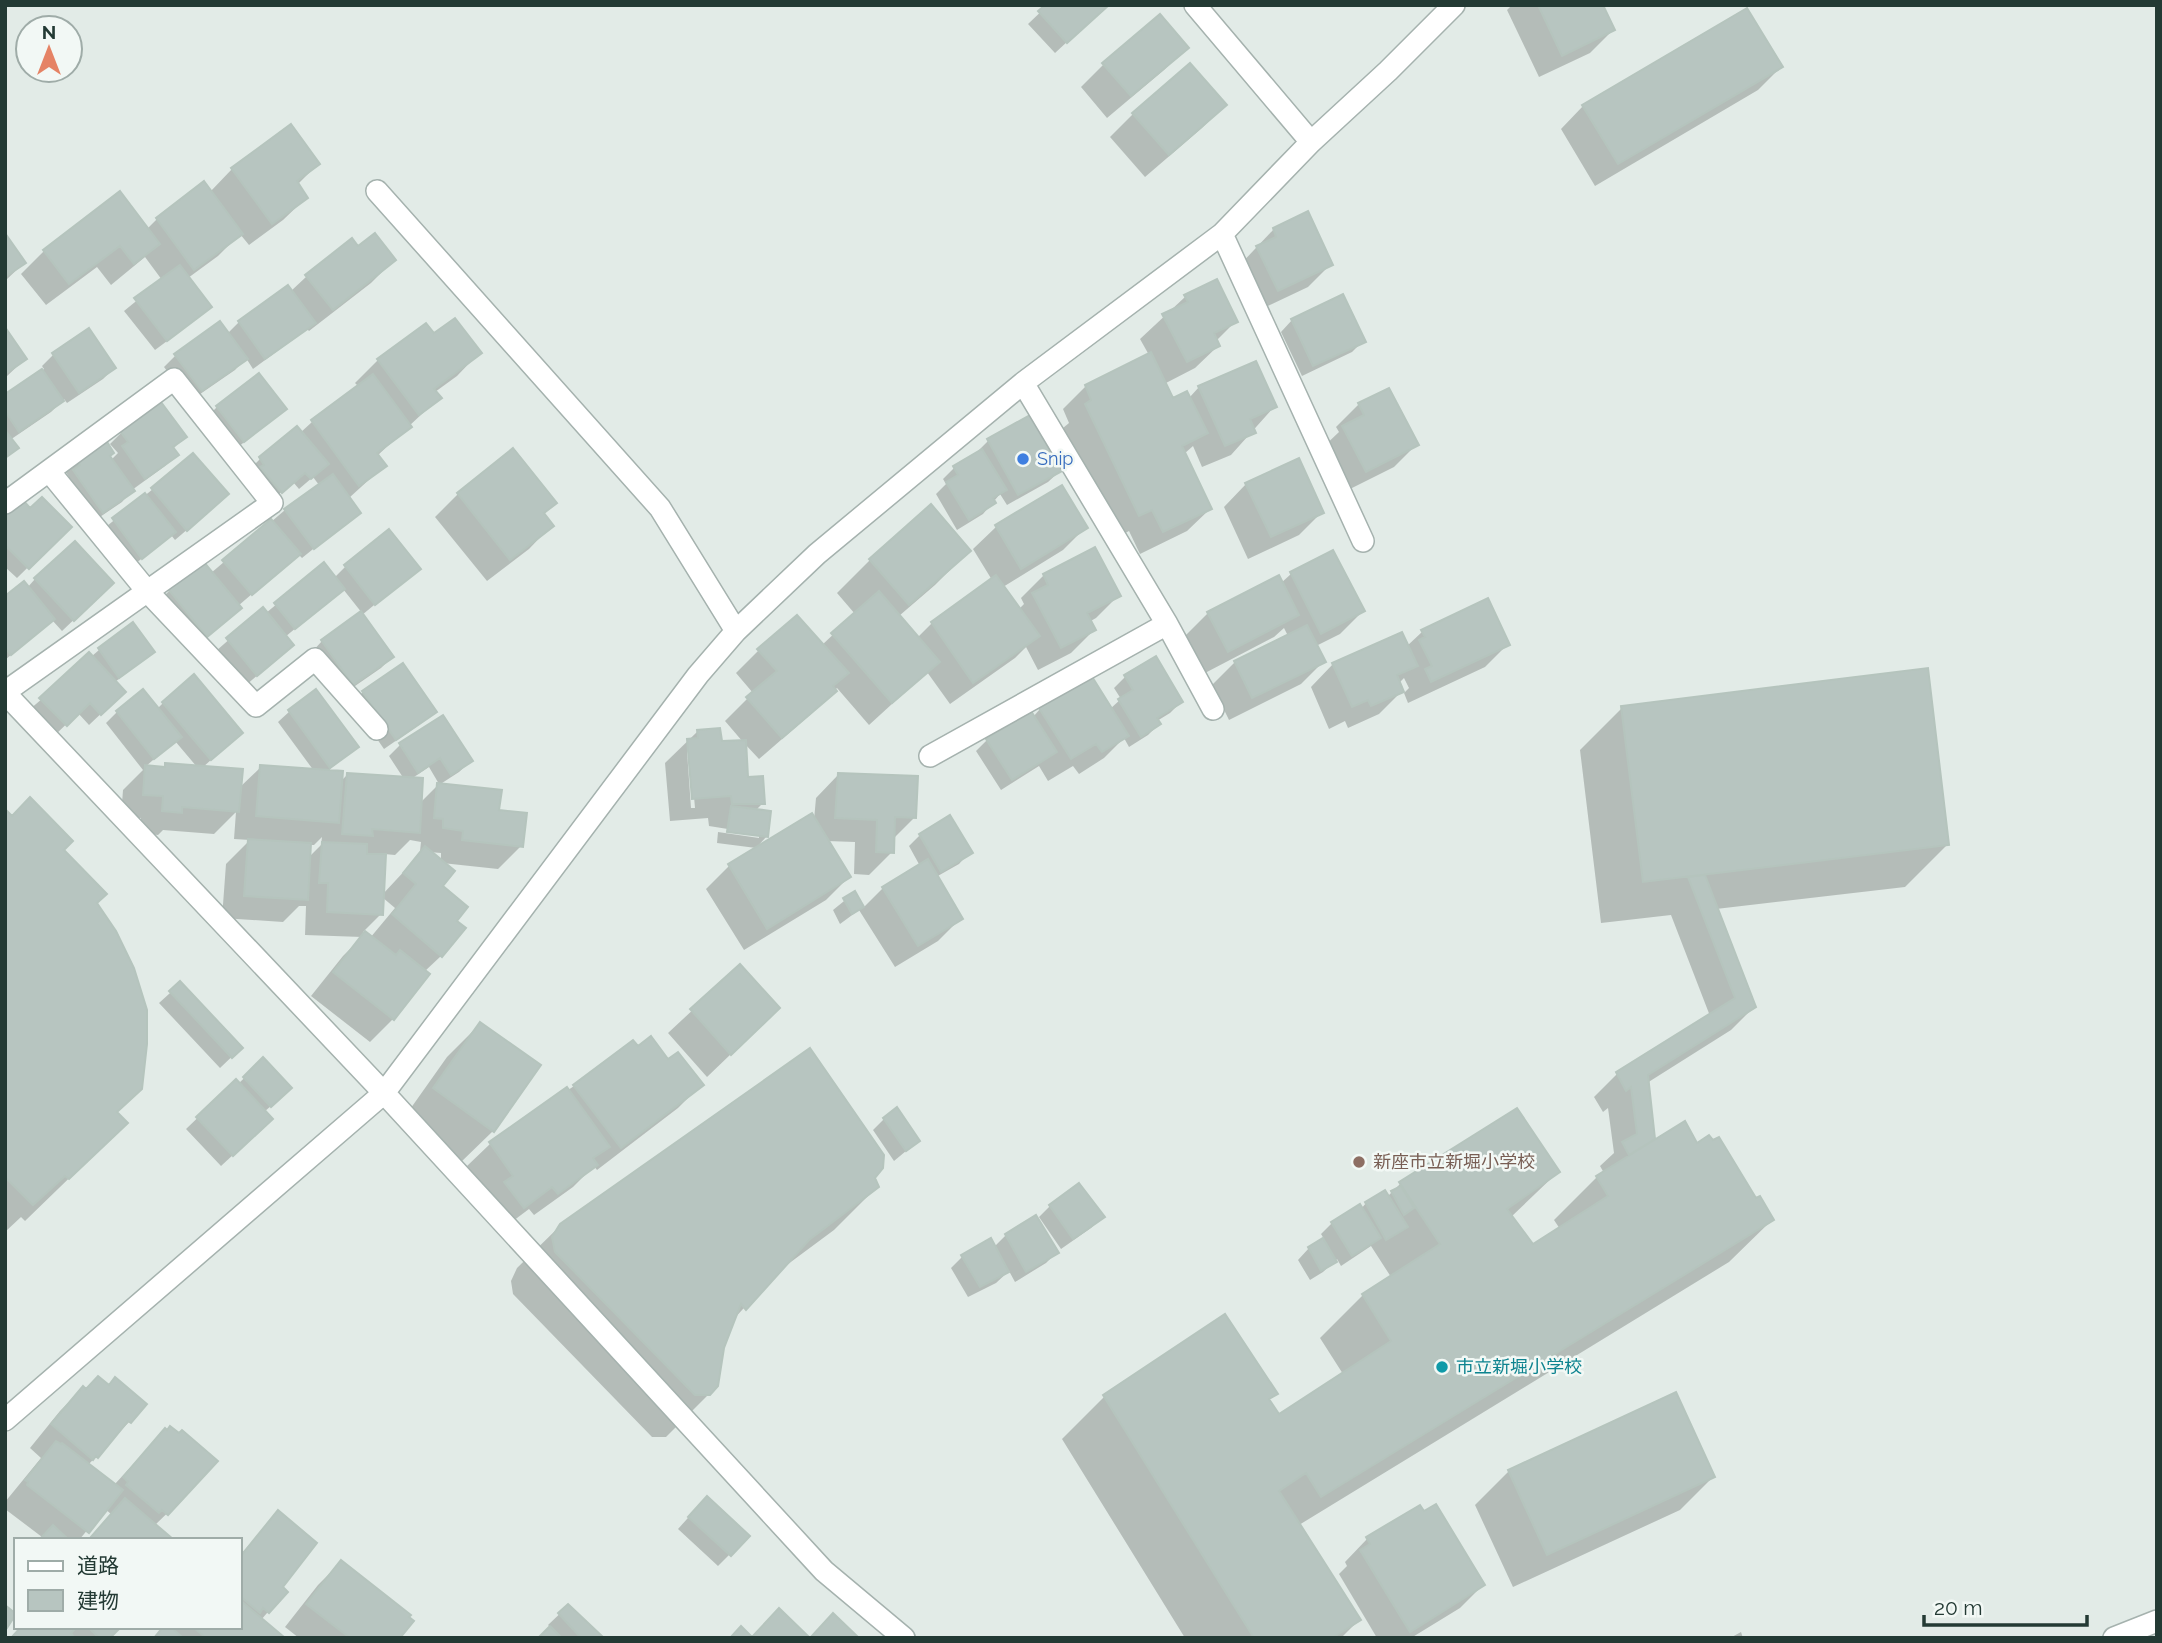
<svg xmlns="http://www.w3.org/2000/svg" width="2162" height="1643" font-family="Raleway,'Noto Sans JP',sans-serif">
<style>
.shadow{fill:#0003;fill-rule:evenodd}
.building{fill:#b7c5c0;stroke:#b5c4bd;stroke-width:2}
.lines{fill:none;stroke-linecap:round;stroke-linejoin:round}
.minor-casing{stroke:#a5b2ae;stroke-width:24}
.minor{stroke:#fff;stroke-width:21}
.shop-dot{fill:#3f7fe0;stroke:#f2f8f5;stroke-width:2.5}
.education-dot{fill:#8d6e63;stroke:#f2f8f5;stroke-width:2.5}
.culture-dot{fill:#0f9aa8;stroke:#f2f8f5;stroke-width:2.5}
.labels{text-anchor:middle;stroke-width:5;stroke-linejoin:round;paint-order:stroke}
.shop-label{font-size:18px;fill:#366cbe;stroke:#f2f8f5;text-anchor:start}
.education-label{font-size:18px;fill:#785e54;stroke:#f2f8f5;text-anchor:start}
.culture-label{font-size:18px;fill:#0d838f;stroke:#f2f8f5;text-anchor:start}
</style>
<rect width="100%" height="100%" fill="#e2ebe7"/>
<path class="shadow" d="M1048,5H1107L1055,53L1028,24Z
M1512,5H1601L1613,30L1590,53L1539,77L1507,10Z
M1186,47L1164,70L1107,118L1081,87L1104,64Z
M1781,67L1758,90L1595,186L1561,129L1583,106Z
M1225,105L1202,128L1145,177L1110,137L1133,114Z
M318,164L297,185L306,198L283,220L249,245L240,234L218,256L188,278L209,307L198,318L155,350L124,311L162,280L145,257L111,285L97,267L46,305L21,274L44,251L120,194L147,229L157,219L210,192L232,169Z
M1274,229L1331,264L1308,287L1255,312L1235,270Z
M5,236L24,263L5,281Z
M352,241L357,248L394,260L371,283L309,331L307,329L253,369L246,358L235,370L190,401L164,367L175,356L227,334L239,322L288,287L291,291L306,277Z
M1185,297L1236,321L1216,341L1218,346L1195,368L1164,384L1172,400L1189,398L1199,387L1275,406L1231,455L1202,467L1193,446L1184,454L1210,509L1187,531L1140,554L1129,531L1116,538L1063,428L1069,423L1063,409L1086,386L1149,355L1140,339Z
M1292,320L1363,341L1352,352L1302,376L1281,332Z
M5,330L25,359L5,378Z
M88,330L114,368L103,379L67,403L64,399L51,412L10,440L16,448L5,459V396L44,369L42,366L53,355Z
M434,336L479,353L457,376L435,392L439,398L377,456L384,466L349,498L359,512L302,558L298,554L238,606L240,608L229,619L195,647L158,602L169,591L211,573L285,510L319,485L313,477L299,489L293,482L270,502L249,470L260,459L300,433L312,422L359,387L355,383L378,360Z
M1359,404L1417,444L1394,467L1342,493L1320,450L1339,432L1336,427Z
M217,407L285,409L232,452L206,418Z
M1029,417L1060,471L1048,482L1007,505L1000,494L983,514L957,530L936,494L946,484L943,479L954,468L978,454L977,452L988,441Z
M122,432L184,437L173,449L176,454L165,466L132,490L122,502L91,523L63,482L69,477L65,471L76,460L108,456L111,460L118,453L110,444Z
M512,451L554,503L543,515L551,526L529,549L487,581L435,517L458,494Z
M1246,484L1322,512L1299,535L1248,559L1224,507Z
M1061,488L1085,528L1063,550L1003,587L1019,609L1024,604L1021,598L1044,575L1119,595L1096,618L1089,622L1094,630L1071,653L1038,670L1026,647L1015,658L950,704L927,672L869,725L837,688L812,713L759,759L744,743L747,779L763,803L755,811L767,836L756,848L717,843L718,832L759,838V834L709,826L708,818L670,821L665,763L698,731L720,743L743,742L725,721L753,693L736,673L759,650L822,645L855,614L837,593L870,560L969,551L935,585L899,616L917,638L932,623L992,580L973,549L996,527ZM687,751H690L695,808H691Z
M153,489L216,505L175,540L171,535L130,568L102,530Z
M30,510L69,527L17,578L5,567V518Z
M1332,552L1363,611L1340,634L1316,646L1324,661L1301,684L1229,720L1212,685L1235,662L1288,636L1284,628L1274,637L1205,673L1185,636L1208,613L1281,583L1291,574Z
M324,565L334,578L346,566L419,568L362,615L392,657L381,668L342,695L311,653L322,641L362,613L343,589L285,637L292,645L245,686L216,651L263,610L266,613Z
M35,579L101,594L62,631L52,620L5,660V598L27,588Z
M1487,601L1508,644L1485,667L1408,703L1404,693L1409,688L1404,678L1399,683L1402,691L1379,714L1348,728L1345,721L1329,729L1311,687L1333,664L1407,646L1422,632Z
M133,624L153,652L115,682L124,692L89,725L78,713L54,736L29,710L99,650Z
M1156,659L1181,702L1170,713L1157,721L1159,724L1148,735L1129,747L1124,738L1104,758L1079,774L1073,766L1048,781L1039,766L1001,790L976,751L987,740L1033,717L1040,709H1110L1121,699L1114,688L1125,677Z
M363,692L434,711L423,722L384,749L352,703Z
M163,703L241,733L202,768L239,788L261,767L314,771L278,722L290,711L357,747L326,772L340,782L347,775L404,779L389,756L400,745L471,761L459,772L439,785L497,812L521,846L498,869L442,863L440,886L455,921L441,956L424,972L428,974L393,1019L370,1042L311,996L343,956L362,937L305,935L306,906H299L283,922L222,918L226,864L250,840L234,839L236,812L214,834L163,830L158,835L140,833L141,818L121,817L123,790L143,770L106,723L117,712L157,709ZM175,741L197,767L166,765L163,768L145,767ZM429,767L439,784L420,803L411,779ZM322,837L321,845L309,857V845H314ZM410,840L421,842L420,851H423L382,895L384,854L395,855ZM429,852L441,853V861ZM382,897L395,908L370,938L363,932L381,914Z
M1622,708L1948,844L1905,887L1716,909L1754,1007L1731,1030L1647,1083L1653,1138L1646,1145L1696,1146L1756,1201L1772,1220L1729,1262L1299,1525L1359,1620L1341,1638H1185L1062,1439L1104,1397L1276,1393L1268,1401L1278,1416L1343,1374L1320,1338L1363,1295L1391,1277L1371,1246L1341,1266L1337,1259L1323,1272L1310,1280L1298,1260L1309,1248L1324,1239L1321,1234L1332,1223L1361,1209L1366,1203L1387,1197L1401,1183L1558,1172L1511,1217L1532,1247L1560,1229L1554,1220L1597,1177L1604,1173L1600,1166L1614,1153L1608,1108L1603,1112L1594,1097L1617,1074L1710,1016L1671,915L1601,923L1580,750Z
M838,775L914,818L893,839L892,852L869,875L854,874L855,842L827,841L849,877L826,900L744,950L706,889L729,866L811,815L814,820L816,798Z
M5,812L62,850L95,904L116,1113L126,1123L25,1221L21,1217L5,1232Z
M920,835L970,852L959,864L936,877L961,918L938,941L895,967L859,910L840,924L833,910L854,893L863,908L883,888L920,866L909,846Z
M740,966L755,1031L707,1077L668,1033Z
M180,984L241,1048L220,1068L159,1003Z
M480,1024L493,1131L459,1164L401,1122L447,1057Z
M638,1049L668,1061L701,1085L678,1108L597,1170L594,1166L573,1187L534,1215L529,1209L501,1230L491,1198L467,1166L490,1144L574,1086Z
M263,1060L279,1099L264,1112L260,1130L221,1166L186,1129L236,1081L238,1084Z
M884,1119L918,1141L894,1161L873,1130Z
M872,1178L877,1187L834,1230L776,1273L732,1321L722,1347L717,1386L666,1437H652L513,1294L511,1281L517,1268L561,1225Z
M1050,1206L1102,1217L1091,1228L1061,1249L1039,1217Z
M1006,1235L1057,1252L1046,1263L1015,1282L1009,1271L996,1283L968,1297L951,1268L962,1257L990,1240L994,1247Z
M83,1388L130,1421L88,1465L114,1485L165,1430L182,1499L155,1525L171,1540H88L111,1514L105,1509L79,1540H40L42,1537L5,1509V1502L41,1458L30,1448L60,1411Z
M1509,1471L1713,1477L1680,1510L1513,1587L1475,1505Z
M696,1509L748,1536L718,1566L678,1529Z
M278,1513L280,1587L285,1592L261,1620L281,1638H154L169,1627H240V1555Z
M1423,1514L1483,1585L1460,1608L1411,1638H1377L1339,1574L1347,1566L1345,1562L1367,1539Z
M341,1562L398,1638H299L285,1627L318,1585Z
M568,1606L602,1638H540L551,1628L548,1625Z
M23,1627H118L108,1638H13Z
M1741,1632L1743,1638H1730Z"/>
<path class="building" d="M1045,5H1109L1067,43L1038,11Z
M1538,5H1603L1615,30L1562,56Z
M1747,8L1783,67L1618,164L1582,105Z
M1160,14L1189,48L1131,96L1102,63Z
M1190,63L1227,105L1169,155L1132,113Z
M291,124L320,164L297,181L308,198L272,224L231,168Z
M204,181L243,234L194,270L156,218Z
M120,191L160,244L134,264L120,246L69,284L43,250Z
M1308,211L1333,265L1278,291L1256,246L1276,237L1273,228Z
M5,233L26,263L5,277Z
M375,233L396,260L333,310L305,275L352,238L358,246Z
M180,265L212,307L167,341L134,298Z
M1217,279L1238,322L1214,333L1220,346L1187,362L1162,314L1188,302L1184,295Z
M288,285L316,323L265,359L238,321Z
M1343,294L1366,342L1313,366L1291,319Z
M455,318L482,353L434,389L442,398L419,415L377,359L426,323L434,333Z
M220,321L248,359L202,391L174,354Z
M5,327L27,359L5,374Z
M89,328L116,368L79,393L52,353Z
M1151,352L1173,398L1187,391L1208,433L1182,446L1212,509L1163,532L1152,510L1139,516L1085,404L1091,400L1085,385Z
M1256,361L1277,407L1250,419L1256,433L1225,446L1198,386Z
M42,369L64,401L19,432L5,411V394Z
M259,373L287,409L244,442L216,406Z
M373,374L412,427L377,453L387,466L359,486L311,420Z
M1389,388L1419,445L1366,472L1342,426L1364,415L1358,403Z
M161,402L187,437L173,447L179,455L145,479L122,446L128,442L120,431Z
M1030,415L1062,471L1018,495L987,439Z
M297,426L329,464L311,479L305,473L282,493L260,467L264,465L259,457Z
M5,430L19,448L5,458Z
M104,437L114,453L110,456L135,491L103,513L73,470L80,465L75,458Z
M513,448L557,503L544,513L554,526L510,560L457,493Z
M982,449L1007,490L993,498L996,503L969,520L946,482L958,475L953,466Z
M193,453L229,494L187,531L151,488Z
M1299,458L1324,513L1271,537L1245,483Z
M333,474L361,513L314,549L284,509Z
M1062,485L1088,528L1021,569L995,525Z
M145,493L176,532L142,559L112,518Z
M42,497L72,527L29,569L5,545V516L22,499L30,508Z
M931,504L971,551L909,605L869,559Z
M271,519L301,554L252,595L222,560Z
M389,529L421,569L375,605L344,565Z
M75,541L114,583L74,621L34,578Z
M1095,547L1121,596L1087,613L1096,630L1061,648L1032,593L1048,585L1043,574Z
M1333,550L1365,611L1321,634L1290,572Z
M203,561L242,608L207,637L168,589Z
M324,562L345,589L295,629L274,603Z
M996,575L1040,636L973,683L931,622Z
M1279,575L1299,615L1228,652L1207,612Z
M24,581L55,619L11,655L5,648V596Z
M879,591L940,662L892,703L831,633Z
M1488,598L1510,645L1431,682L1425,669L1432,666L1419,640L1425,637L1421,630Z
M263,607L294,645L257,676L226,638Z
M361,611L394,657L353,685L321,640Z
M797,615L849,673L833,686L837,691L782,738L746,697L777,671L757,649Z
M133,622L155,652L119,678L98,648Z
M1307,625L1326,662L1252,698L1234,661Z
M1402,632L1418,666L1397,675L1404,692L1371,706L1368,700L1352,707L1332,663Z
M89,652L126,692L101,715L90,703L67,726L39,698Z
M1156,656L1183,702L1157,718L1161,724L1141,737L1118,699L1133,690L1124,675Z
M403,663L437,712L396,740L362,691Z
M1928,668L1949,845L1643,882L1621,706Z
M194,674L243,733L211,760L162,702Z
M1091,675L1129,736L1102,752L1096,744L1071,759L1039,708Z
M143,689L182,737L154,759L116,711Z
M316,689L359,747L330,768L288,710Z
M1031,711L1057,752L1012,780L986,739Z
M443,715L473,761L451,775L440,758L418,773L399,743Z
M720,728L722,741L746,740L748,777L763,776L765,804H732L731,796L692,799L687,739L698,738L697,730Z
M165,763L243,769L239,812L182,807V813L162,811L163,796L143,795L145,765L165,767Z
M260,765L343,771L339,823L256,816Z
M347,773L423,778L420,833L372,829L373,836L342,834Z
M838,773L918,776L916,818L895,817L894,853L876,852L877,820L835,818Z
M437,783L502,790L499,810L527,813L523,847L462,840L463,831L443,828V819L434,818Z
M30,797L73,841L64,850L107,894L97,903L116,931L134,968L147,1010V1044L142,1089L117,1112L128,1123L69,1179L65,1176L33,1205L5,1177V809L12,816Z
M731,806L771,811L768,837L727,832Z
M812,813L851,877L767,929L728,864Z
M950,815L973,853L941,872L919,834Z
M248,839L311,843L308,900L244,896Z
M322,842L367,844V854H386L383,915L327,912L328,883H319Z
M425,846L455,871L443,886L468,907L457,921L466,928L442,957L392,914L416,884L403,873Z
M928,859L963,919L918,946L882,887Z
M1705,875L1756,1007L1648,1075L1655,1139L1629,1155L1622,1142L1637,1134L1631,1087L1626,1091L1616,1072L1735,998L1688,877Z
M855,891L864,907L852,914L843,898Z
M365,931L396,955L400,950L430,974L394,1020L333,972Z
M740,964L780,1008L731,1055L690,1009Z
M180,981L243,1048L232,1058L169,991Z
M480,1022L541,1065L494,1132L433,1088Z
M651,1036L668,1059L678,1052L704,1085L621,1148L573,1085L633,1040L638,1046Z
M810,1048L884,1155L883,1168L875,1178L879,1187L809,1240L746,1310L741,1304L724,1348L718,1386L710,1395H695L555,1252L552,1237L560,1224Z
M263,1057L292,1088L271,1107L243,1077Z
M236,1079L273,1119L233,1156L196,1117Z
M567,1087L610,1147L593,1158L598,1165L558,1194L552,1187L524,1208L504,1182L513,1176L489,1142Z
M897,1107L920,1141L906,1151L883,1118Z
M1517,1108L1560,1172L1507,1209L1533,1244L1608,1196L1596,1176L1685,1121L1697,1143L1709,1135L1713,1140L1719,1137L1756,1198L1760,1196L1774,1220L1321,1497L1306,1473L1279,1491L1361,1620L1332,1638H1254L1103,1395L1225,1314L1278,1394L1269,1399L1279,1414L1391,1341L1362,1294L1440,1244L1399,1182Z
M1079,1183L1105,1217L1073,1239L1049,1205Z
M1401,1186L1414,1208L1404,1215L1391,1191Z
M1385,1190L1408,1227L1386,1240L1365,1202Z
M1360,1204L1381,1238L1352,1256L1331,1222Z
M1036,1215L1059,1253L1026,1272L1005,1234Z
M991,1238L1009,1272L980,1287L961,1255Z
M1323,1238L1337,1262L1321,1271L1308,1247Z
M98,1376L109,1385L115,1377L147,1404L131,1423L128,1421L98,1458L96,1456L93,1460L51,1424L83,1386L86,1389Z
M1676,1392L1715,1477L1547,1555L1508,1470Z
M170,1426L179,1433L182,1430L218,1461L168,1515L162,1510L159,1513L126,1485L128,1482L123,1477L165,1428L167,1430Z
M56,1441L61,1444L62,1443L123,1490L89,1533L27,1485L28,1482L25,1480Z
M707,1496L750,1536L731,1556L688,1517Z
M125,1498L174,1540L90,1538Z
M1436,1504L1485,1585L1410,1632L1360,1550L1370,1544L1366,1537L1420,1505L1424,1511Z
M278,1510L317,1543L283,1587L288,1592L269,1613L263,1608L260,1613L240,1596V1557Z
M53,1525L69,1540H39Z
M341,1560L411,1615L409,1617L414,1621L400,1638H350L306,1604Z
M240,1600L284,1637L283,1638H206L193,1627H240Z
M568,1604L604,1638H581L558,1613Z
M5,1605L16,1614L7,1628L5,1627Z
M779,1608L810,1638H730L741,1626L752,1637Z
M833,1613L859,1638H810Z
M550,1626L562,1638H538Z
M21,1627H77L71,1633L75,1638H11Z
M88,1627H121L110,1638H99Z
M163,1627H171L183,1638H154Z"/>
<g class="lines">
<defs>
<path id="minor" d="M1195,5L1311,142
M377,191L660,508L736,631
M1222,234L1363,541
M1023,383L1167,624L1213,709
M49,471L147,591L256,706L315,659L377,729
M5,503L174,379L272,503L5,692
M5,693L384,1093L824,1571L904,1638
M930,756L1167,624
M5,1420L384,1093L698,675L736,631L817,554L1023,383L1222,234L1311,142L1388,71L1454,5
M2114,1638L2157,1621"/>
</defs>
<use href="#minor" class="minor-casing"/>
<use href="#minor" class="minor"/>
</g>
<circle class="shop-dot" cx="1023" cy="459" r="7"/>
<circle class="education-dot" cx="1359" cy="1162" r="7"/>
<circle class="culture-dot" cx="1442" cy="1367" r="7"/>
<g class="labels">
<g class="shop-label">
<text x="1037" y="465">Snip</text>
</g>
<g class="education-label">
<text x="1373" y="1168">新座市立新堀小学校</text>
</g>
<g class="culture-label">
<text x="1456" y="1373">市立新堀小学校</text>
</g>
</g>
<rect width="2162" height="1643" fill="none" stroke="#233a34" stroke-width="14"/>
<rect x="14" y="1538" width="228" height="91" fill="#f2f8f5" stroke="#9faca8" stroke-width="2"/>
<rect x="28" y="1561" width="35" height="10" fill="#ffffff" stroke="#9faca8" stroke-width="2"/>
<text x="77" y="1573" font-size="21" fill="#233a34">道路</text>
<rect x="28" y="1590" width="35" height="21" fill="#b7c5c0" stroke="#9faca8" stroke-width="2"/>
<text x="77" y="1608" font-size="21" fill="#233a34">建物</text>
<g transform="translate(49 49)"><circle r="33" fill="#f2f8f5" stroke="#9faca8" stroke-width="2"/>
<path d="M0-5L12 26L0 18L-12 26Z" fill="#e58365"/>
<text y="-10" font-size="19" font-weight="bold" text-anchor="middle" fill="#233a34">N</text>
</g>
<path d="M1924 1615v10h163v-10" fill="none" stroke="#233a34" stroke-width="3.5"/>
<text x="1934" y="1615" font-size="21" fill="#233a34" stroke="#f2f8f5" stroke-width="5" paint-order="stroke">20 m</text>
</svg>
